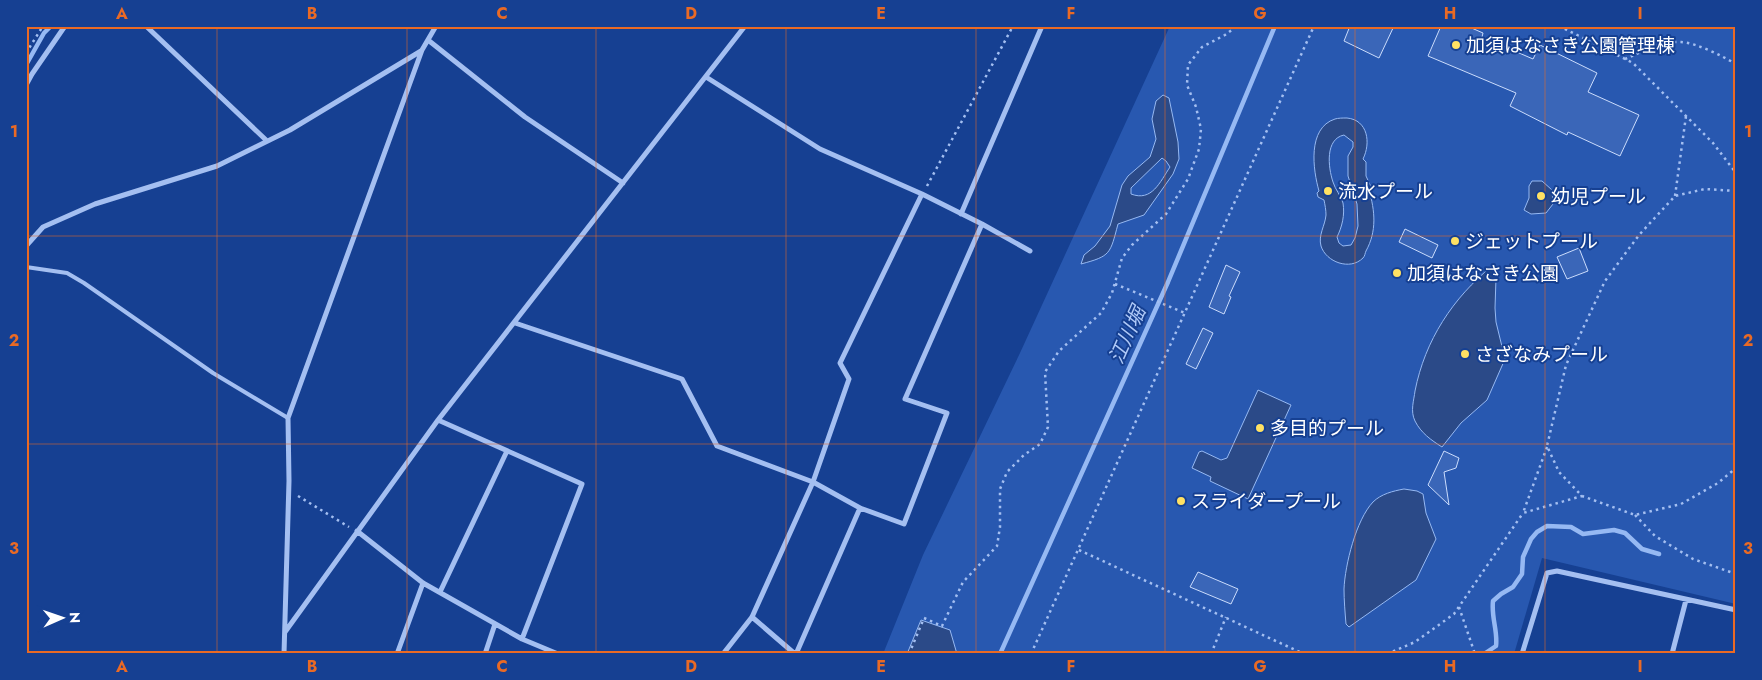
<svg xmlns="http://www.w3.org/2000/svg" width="1762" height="680" font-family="Jost,'Noto Sans JP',sans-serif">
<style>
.green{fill:#2858b0}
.water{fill:#2b4a88;stroke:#96b9f3;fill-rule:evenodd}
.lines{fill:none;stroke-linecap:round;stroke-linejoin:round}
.stream{stroke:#96b9f3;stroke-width:4.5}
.building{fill:#3a66b8;stroke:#cbdcfc}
.path{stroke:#a4bff1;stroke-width:2.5;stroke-dasharray:2.5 4;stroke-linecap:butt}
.lane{stroke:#a4bff1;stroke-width:4}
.street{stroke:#a4bff1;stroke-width:5}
.grid{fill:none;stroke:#ea6a24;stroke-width:1;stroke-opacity:0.55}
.poi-dot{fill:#ffe163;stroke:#164092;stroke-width:2}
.labels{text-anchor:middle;stroke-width:4;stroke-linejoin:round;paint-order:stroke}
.poi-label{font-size:19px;fill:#fff;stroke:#164092;text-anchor:start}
.water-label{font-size:20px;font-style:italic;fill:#b0caf8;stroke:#164092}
.neatline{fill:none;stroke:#ea6a24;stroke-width:2}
.grid-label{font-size:16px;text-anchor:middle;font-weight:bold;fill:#ea6a24}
</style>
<rect width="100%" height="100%" fill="#164092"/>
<path class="green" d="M1170,26H1736V604L1542,558L1514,654H883L923,555L1020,353Z"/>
<path class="water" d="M1163,95L1169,98L1178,142L1179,159L1173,174L1144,215L1118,224C1110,254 1111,256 1081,264L1084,255L1095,246L1110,226L1122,185L1128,176L1150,157L1156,139L1152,119L1156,101ZM1162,158L1166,161L1170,167C1160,182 1152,202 1131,194V188Z
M1347,118C1368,120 1371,143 1363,159L1366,162V176L1372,189L1369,190C1375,211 1377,231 1366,251C1365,253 1365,256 1363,258C1350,271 1326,262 1321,246C1318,235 1325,226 1326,215C1326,210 1325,205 1324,200L1318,197L1317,193L1319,191C1313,170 1307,128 1335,119C1338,118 1343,118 1347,118ZM1344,135L1353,142V147L1348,156V176L1357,204L1358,226L1355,238L1351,245L1343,246L1339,243L1337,237C1342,227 1345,215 1343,203C1341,196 1335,189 1333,182C1328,167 1325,139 1344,135Z
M1532,181H1542L1552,190L1553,204L1546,213L1531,214L1524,210L1529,198V186Z
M1492,266L1496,278L1495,308L1496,322L1505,359L1487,400L1461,423L1442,447C1431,440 1421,433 1415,421C1410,411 1414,400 1415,391C1425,340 1453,298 1492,266Z
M1258,390L1291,405L1248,499L1210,481L1211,477L1192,468L1199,452L1202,451L1221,460L1227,458Z
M1404,489L1417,491L1423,494L1426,513L1436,539L1416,580L1349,627L1346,624C1345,612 1344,600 1344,589C1345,565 1356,520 1373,502C1381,494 1393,491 1404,489Z
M921,620L950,630L957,654H907Z"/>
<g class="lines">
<path class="stream" d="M26,65L44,33L51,26
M1000,654L1168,282L1275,26
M1484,654L1496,646C1498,631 1491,617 1493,601L1501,594L1513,587L1522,574L1523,557L1531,539L1537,532L1547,526L1571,527L1583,534L1614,530L1625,533L1642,549L1659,554"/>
</g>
<path class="building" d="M1350,26H1394L1379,58L1344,41Z
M1441,26H1467L1483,33L1482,37L1533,59L1540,45L1597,73L1588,92L1639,115L1620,156L1568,132L1567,135L1510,106L1516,93L1428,56Z
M1405,229L1438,245L1432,258L1399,242Z
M1579,248L1588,271L1567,279L1557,257Z
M1226,265L1240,272L1229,296L1231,297L1224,314L1209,307Z
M1203,328L1213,333L1196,369L1186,364Z
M1444,451L1459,458L1456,468L1444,472L1449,505L1428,485Z
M1198,572L1238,589L1231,604L1190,587Z"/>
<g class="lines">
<path class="path" d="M1559,26L1633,63L1713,143L1736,173
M26,53L43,26
M1625,59C1642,52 1661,41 1681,42C1697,43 1722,56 1736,64
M927,186L1013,26
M1736,191L1705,189L1675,196L1639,235L1605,281L1566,365L1547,446L1559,472L1582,496L1635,515L1681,504L1718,483L1736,468
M1675,196L1686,116
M1115,284L1185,313
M1547,447L1523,513L1582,496
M298,496L349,527
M1635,515L1655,536L1693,559L1736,574
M1079,550L1304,654
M1459,607L1475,654
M909,654L924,618L942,626L963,582L997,546L1000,527V489L1007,472L1024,455L1040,444L1048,427L1045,372L1059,351L1101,313L1112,293L1122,258L1132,245L1166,214L1188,179L1199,149L1201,129L1196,107L1187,85L1188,65L1202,47L1225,35L1237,26
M1031,654L1314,26
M1211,654L1226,617
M1387,654L1415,642L1454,614L1523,513"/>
<path class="lane" d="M26,267L67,273L84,283L213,373L288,418"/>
<path class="street" d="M146,26L266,140
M428,40L525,117L623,183
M706,77L820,149L922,194L982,224L905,399L947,413L904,524L860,508
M26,85L32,74L65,26
M961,214L1042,26
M982,224L1030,251
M26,246L43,227L95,204L217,166L290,130L421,51
M515,323L682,379L717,446L813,482L860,508L796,654
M438,420L582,484L522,639
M357,531L423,583L522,639L558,654
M440,592L507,451
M752,617L795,654
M285,632L438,420L745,26
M284,654L289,481L288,418L422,50L436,26
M397,654L423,583
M485,654L495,624
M723,654L752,617L813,482L849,379L840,363L922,194
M1522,654L1547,573L1557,571L1736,610
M1672,654L1686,600"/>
</g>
<path class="grid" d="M217,26V654M407,26V654M596,26V654M786,26V654M976,26V654M1165,26V654M1355,26V654M1545,26V654M26,236H1736M26,444H1736"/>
<g class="poi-dot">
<circle cx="1456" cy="45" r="5"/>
<circle cx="1328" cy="191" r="5"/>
<circle cx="1541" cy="196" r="5"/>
<circle cx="1455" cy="241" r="5"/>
<circle cx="1397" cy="273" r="5"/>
<circle cx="1465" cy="354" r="5"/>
<circle cx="1260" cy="428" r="5"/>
<circle cx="1181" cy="501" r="5"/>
</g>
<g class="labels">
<g class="poi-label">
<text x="1466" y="52">加須はなさき公園管理棟</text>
<text x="1338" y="198">流水プール</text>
<text x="1551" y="203">幼児プール</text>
<text x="1465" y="248">ジェットプール</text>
<text x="1407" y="280">加須はなさき公園</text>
<text x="1475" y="361">さざなみプール</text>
<text x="1270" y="435">多目的プール</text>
<text x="1191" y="508">スライダープール</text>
</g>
<g class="water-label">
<text transform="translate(1127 335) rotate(-66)" y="7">江川堀</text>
</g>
</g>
<rect width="1762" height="680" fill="none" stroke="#164092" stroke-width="55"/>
<g transform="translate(62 618) rotate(88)" stroke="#164092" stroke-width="4" paint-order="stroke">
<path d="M0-4L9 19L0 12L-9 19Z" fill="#ffffff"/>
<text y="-8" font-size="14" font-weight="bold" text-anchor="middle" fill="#ffffff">N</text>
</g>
<rect x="28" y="28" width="1706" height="624" class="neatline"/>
<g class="grid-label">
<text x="122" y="19">A</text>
<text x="312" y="19">B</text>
<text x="502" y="19">C</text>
<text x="691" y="19">D</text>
<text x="881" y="19">E</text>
<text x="1071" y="19">F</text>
<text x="1260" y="19">G</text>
<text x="1450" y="19">H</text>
<text x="1640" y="19">I</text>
<text x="14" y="137">1</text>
<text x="1748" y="137">1</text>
<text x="14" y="346">2</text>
<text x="1748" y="346">2</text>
<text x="14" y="554">3</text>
<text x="1748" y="554">3</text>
<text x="122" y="672">A</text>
<text x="312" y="672">B</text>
<text x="502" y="672">C</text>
<text x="691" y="672">D</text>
<text x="881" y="672">E</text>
<text x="1071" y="672">F</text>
<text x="1260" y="672">G</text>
<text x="1450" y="672">H</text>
<text x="1640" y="672">I</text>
</g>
</svg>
